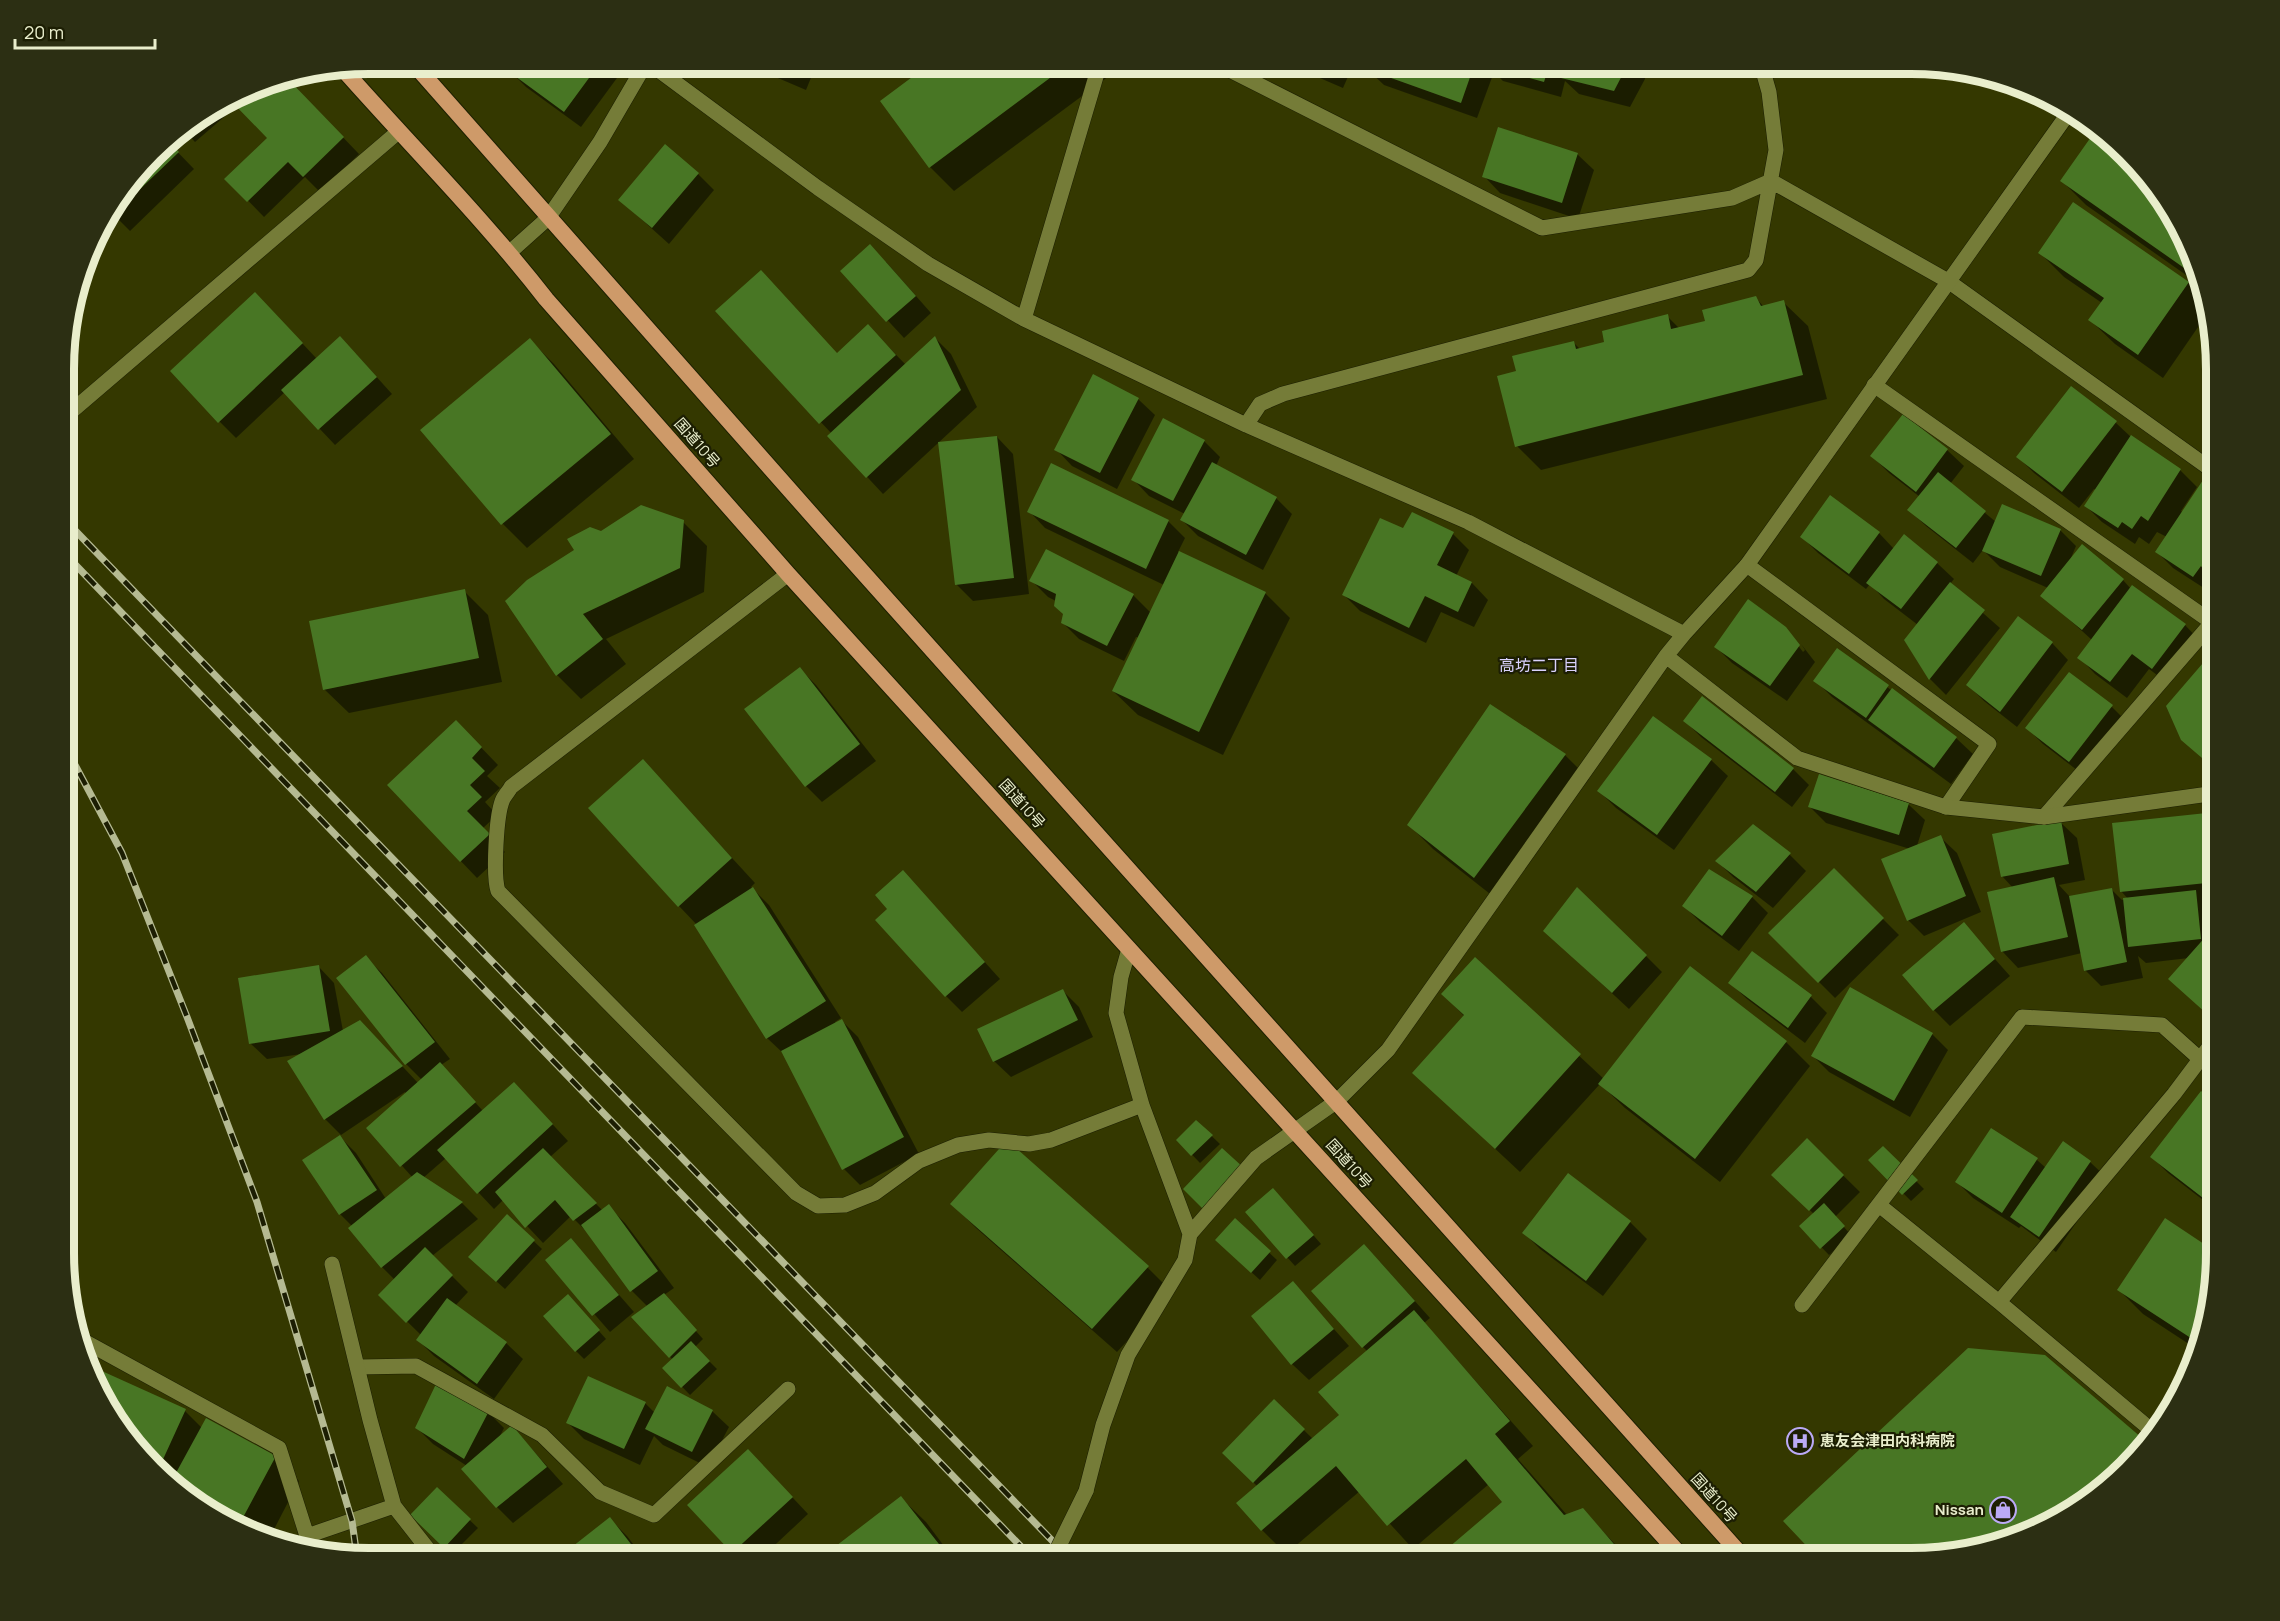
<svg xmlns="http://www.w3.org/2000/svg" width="2280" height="1621" font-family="Manrope,'Noto Sans JP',sans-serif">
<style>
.shadow{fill:#0007}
.building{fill:#487624}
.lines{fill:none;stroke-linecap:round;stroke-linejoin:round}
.service-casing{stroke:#1c1f00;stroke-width:16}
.minor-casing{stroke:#1c1f00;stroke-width:16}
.trunk-casing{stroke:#1c1f00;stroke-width:18}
.service{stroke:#757c38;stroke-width:15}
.minor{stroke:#757c38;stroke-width:15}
.trunk{stroke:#ce9a69;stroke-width:16}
.rail-casing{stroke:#b5ba92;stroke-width:7}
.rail{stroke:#1c1e03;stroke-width:4.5;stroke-dasharray:14;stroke-linecap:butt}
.minor-bridge-casing{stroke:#1c1f00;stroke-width:16;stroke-linecap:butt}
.minor-bridge{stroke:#757c38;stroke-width:15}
.labels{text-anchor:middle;stroke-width:4.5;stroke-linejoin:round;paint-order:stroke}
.street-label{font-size:15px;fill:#e9eecc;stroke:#1c1e03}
.poi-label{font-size:15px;font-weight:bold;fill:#e9eecc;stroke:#1c1e03;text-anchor:start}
.neighbourhood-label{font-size:16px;fill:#dad2fd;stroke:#1c1e03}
.rim{fill:none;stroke:#e9eecc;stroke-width:8}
</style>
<rect width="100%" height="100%" fill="#343800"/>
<path class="shadow" d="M516,63H628L581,127L526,87L510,71Z
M743,63H817L806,90Z
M934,63H1099L1109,76L954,191L930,167Z
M1285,63H1354L1343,88Z
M1369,63H1483L1486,67L1487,63L1646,64L1645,79L1630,107L1579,94L1565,81L1561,97L1503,81L1494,72L1477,118L1384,85L1367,69Z
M287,79L359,154L320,192L305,177L264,217L227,179L269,138L238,105L195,142L183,129L252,86Z
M2100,128L2141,167L2185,233L2199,284L2086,205L2062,181Z
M166,140L194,169L130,231L111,212Z
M1577,154L1594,170L1578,219L1500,193L1484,176Z
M698,174L714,190L669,244L620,200Z
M2040,253L2188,283L2203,297L2207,314L2163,378L2115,344L2090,320L2102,303L2064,277Z
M886,262L931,313L904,338L842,271Z
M1756,298L1764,307L1783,302L1808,326L1827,399L1541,470L1517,446L1518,373L1573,342L1580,349L1606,343L1667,316L1680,329L1707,322Z
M271,310L317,359L356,354L392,394L335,445L285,392L236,438L219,421Z
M717,311L838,354L868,326L906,365L935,338L951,354L977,407L883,494L829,436L832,434Z
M66,326L79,341L66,353Z
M530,340L554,364L634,459L527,548L503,524L422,430Z
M2071,388L2116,423L2131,437L2180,470L2197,487L2181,511L2183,513L2205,480L2216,487V583L2210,592L2173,568L2157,552L2167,537L2157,532L2149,544L2139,537L2135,544L2102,522L2086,506L2096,490L2094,489L2079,508L2034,473L2018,457Z
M1138,399L1155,415L1117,489L1072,466L1056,449Z
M997,437L1013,454L1029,594L973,601L957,585Z
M1204,441L1220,457L1216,466L1276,498L1292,514L1263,570L1198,536L1182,520L1185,514L1149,496L1133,479Z
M1947,450L1964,466L1950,484L1996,522L2060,530L2076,546L2071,558L2123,580L2131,589L2133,587L2185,625L2201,642L2169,684L2149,669L2127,698L2095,674L2079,657L2092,640L2042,595L2048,588L2000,567L1983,550L1973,563L1926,526L1909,510L1920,497L1889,473L1872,456Z
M1029,511L1168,521L1185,538L1178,552L1266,594L1290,618L1223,755L1138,715L1113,691L1139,638L1136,637L1124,661L1079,639L1063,623L1065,614L1056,601L1048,597L1031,580L1133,595L1151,613L1164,585L1045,528Z
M683,522L707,546L704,592L606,639L626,664L581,699L557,675L601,532Z
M1404,530L1453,534L1469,550L1456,576L1472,583L1488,600L1474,627L1441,612L1426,643L1360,611L1344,595Z
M1879,533L1894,549L1937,563L1954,579L1950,584L2000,628L1946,695L1930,679L1906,640L1918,625L1884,599L1870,584L1866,589L1818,553L1802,537Z
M464,591L488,615L502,682L349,713L324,689Z
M2018,618L2052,643L2068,660L2017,727L1984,701L1968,685Z
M1791,636L1803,652L1805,650L1801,644L1815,662L1787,701L1732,663L1716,647Z
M1837,650L1956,738L1973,754L1951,784L1832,697L1815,680Z
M2204,665L2216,676V770L2200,756Z
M800,669L816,685L876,761L822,802L806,786Z
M2112,707L2128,723L2086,777L2043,744L2027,728Z
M1653,718L1711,760L1728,776L1674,850L1616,808L1599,791Z
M1685,721L1793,769L1809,785L1792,807L1701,737Z
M472,738L498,765L487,776L500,788L485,802L497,815L482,829L505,852L477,878L389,786Z
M1565,755L1589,779L1499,901L1433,849L1409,825Z
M643,761L755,883L751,887L769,905L841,1018L835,1022L836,1024L842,1021L858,1037L919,1154L860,1185L844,1169L784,1054L767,1038L697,925L679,906Z
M1908,804L1925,820L1917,846L1940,837L1957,853L1981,912L1924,936L1908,920L1910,849L1826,823L1810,807Z
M2216,814V899L2204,901L2212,908L2214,930L2216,927V1022L2170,979L2189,958L2146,963L2138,956L2143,978L2101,986L2085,970L2082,953L2018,968L2002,951L2013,888L2002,876L2060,822L2077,838L2085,880L2059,885L2070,897L2112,890L2122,900L2128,899L2121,891L2114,824Z
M1753,826L1790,855L1806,871L1773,908L1733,877L1717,861Z
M1834,870L1899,935L1835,998L1770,933Z
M919,889L1000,979L962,1012L946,996L889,909Z
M1752,897L1768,913L1739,951L1700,922L1684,906Z
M1964,924L2010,976L1950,1026L1934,1010Z
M1545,931L1646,956L1662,972L1629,1009Z
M365,957L382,973L450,1059L441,1065L483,1111L530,1100L568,1141L550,1157L603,1211L608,1206L625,1223L674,1288L664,1295L703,1339L695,1347L717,1369L690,1395L664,1368L673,1360L633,1317L648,1307L632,1291L591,1236L571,1216L543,1243L503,1200L494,1209L446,1158L423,1178L462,1203L478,1219L432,1256L468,1292L455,1306L506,1343L523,1359L494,1399L434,1356L418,1340L421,1335L380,1295L395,1280L382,1267L352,1226L340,1214V1137L356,1153L386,1199L413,1178L368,1128L406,1094L405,1092L341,1135L325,1119L302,1054L267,1059L250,1043L318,966L334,983L343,1031L376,1038L418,1083L422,1080L406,1064Z
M1475,959L1604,1079L1786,1042L1810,1066L1720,1182L1625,1108L1600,1084L1520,1172L1414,1073L1465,1017L1443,994Z
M1730,983L1811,997L1827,1013L1805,1043L1747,999Z
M1063,991L1079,1007L1093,1037L1011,1077L994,1061Z
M1932,1034L1948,1050L1910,1117L1829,1072L1813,1056Z
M2201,1094L2216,1105V1210L2168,1173L2152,1157Z
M1197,1122L1220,1144L1200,1163L1178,1140Z
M1992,1130L2037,1160L2046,1168L2090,1162L2107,1178L2056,1252L2021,1226L2019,1228L1973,1198L1957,1182Z
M1807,1140L1860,1192L1835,1217L1851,1235L1829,1255L1801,1226L1814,1214L1790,1192Z
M1007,1142L1148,1268L1172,1292L1117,1352L976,1228L952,1204Z
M1883,1148L1924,1189L1911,1201L1870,1160Z
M1568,1175L1630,1222L1647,1239L1603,1296L1540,1249L1524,1233Z
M1281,1198L1321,1244L1295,1266L1247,1212Z
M507,1216L542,1249L505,1289L477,1264Z
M2165,1220L2216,1254V1272L2198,1350L2143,1314L2119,1290Z
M1235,1221L1277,1260L1260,1280L1225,1248Z
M571,1240L634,1312L610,1332L547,1260Z
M1380,1262L1430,1318L1424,1323L1533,1446L1518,1459L1567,1515L1582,1509L1628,1558H1457L1505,1502L1489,1484L1413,1549L1360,1491L1286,1554L1262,1530L1257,1486L1224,1453L1274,1401L1313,1439L1341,1415L1367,1351L1363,1347Z
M1293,1283L1349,1346L1309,1380L1292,1364Z
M575,1304L606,1339L584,1359L576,1351Z
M94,1369L185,1411L202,1428L275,1457L299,1481L268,1541L182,1495L174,1480L167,1477L104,1405L92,1371Z
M645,1403L655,1413L712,1411L729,1427L708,1467L663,1445L654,1436L640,1465L584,1439L568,1423Z
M488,1412L504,1428L499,1438L512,1427L563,1484L513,1523L497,1507L467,1466L433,1444L417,1428Z
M2148,1445L2113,1482L2047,1526L1990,1548Z
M764,1467L808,1514L761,1558H739L689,1505Z
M437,1489L478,1528L452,1554L412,1515Z
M901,1498L926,1522L953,1558H840Z
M610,1519L627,1536L643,1557H575L570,1550Z"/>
<path class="building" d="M514,63H600L564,112L508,71Z
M763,63H794L789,75Z
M931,63H1070L929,168L880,101Z
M1304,63H1331L1327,73Z
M1368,63H1475L1461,103L1366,69Z
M1486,63H1550L1544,82L1485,66Z
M1564,63H1578L1628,64L1614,91L1561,78Z
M288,79L344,137L303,177L288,162L247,202L224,179L267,138L233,103L252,86Z
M1498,127L1578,153L1562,203L1482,177Z
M2098,127L2141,167L2185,233L2197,277L2060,181Z
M167,139L179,152L113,215L110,213Z
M665,144L699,173L652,228L618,200Z
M2073,202L2189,282L2138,355L2088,320L2104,298L2038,253Z
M870,244L916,296L886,322L840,271Z
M761,270L837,353L868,324L896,355L819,424L715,311Z
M255,292L303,343L218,423L170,371Z
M1756,296L1761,306L1784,300L1803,375L1515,447L1497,376L1516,371L1512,356L1574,341L1576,349L1604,342L1602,331L1668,314L1671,329L1705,321L1702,310Z
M340,336L377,377L318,430L281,390Z
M935,336L961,390L866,478L827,436Z
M530,338L611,434L501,525L420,430Z
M1093,374L1139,398L1100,473L1054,450Z
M2071,386L2117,421L2062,492L2016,457Z
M1903,414L1948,449L1916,492L1870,456Z
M1163,418L1205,440L1173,501L1131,480Z
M2131,435L2181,469L2148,521L2141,516L2132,529L2122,522L2118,528L2084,506Z
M997,436L1014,578L955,585L938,442Z
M1212,462L1277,497L1246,555L1180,520Z
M1051,463L1169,520L1146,569L1027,512Z
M1938,472L1986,511L1956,548L1907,510Z
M2205,477L2216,485V569L2210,579L2201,566L2193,577L2155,552Z
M1830,495L1880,532L1849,574L1800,537Z
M2002,504L2061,529L2041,576L1982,551Z
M641,505L684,520L680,568L583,614L603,639L556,676L505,601L527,580L574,550L567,539L590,527L601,531Z
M1412,512L1454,532L1437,565L1472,582L1458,612L1425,596L1409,628L1342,595L1380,518L1403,528Z
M1904,534L1938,562L1901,609L1866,583Z
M2082,544L2124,579L2082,630L2040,596Z
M1046,549L1134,594L1107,646L1061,623L1063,614L1054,606L1056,594L1029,581Z
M1179,551L1266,592L1199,732L1112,691Z
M1950,582L1985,610L1929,680L1904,640Z
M2132,585L2186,624L2152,669L2132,654L2110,682L2077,658Z
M465,589L479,658L323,690L309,621Z
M1748,599L1786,627L1800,645L1770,686L1714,647Z
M2018,616L2053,642L2000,712L1966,685Z
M1837,648L1889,685L1866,718L1813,681Z
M2203,663L2216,674V770L2181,740L2166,706Z
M800,667L860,744L805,787L744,709Z
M2069,672L2113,705L2069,762L2025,728Z
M1892,688L1957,737L1934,768L1868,720Z
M1702,696L1794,768L1775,792L1683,721Z
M1490,704L1566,754L1474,878L1407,825Z
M1653,716L1712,759L1657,835L1597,791Z
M456,720L482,747L472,758L485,771L470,785L482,797L467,811L490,834L460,862L387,785Z
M643,759L732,858L678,907L588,808Z
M1819,774L1909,803L1899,835L1808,807Z
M2216,812V882L2120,892L2112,823Z
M2061,820L2069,864L2001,877L1992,834Z
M1753,824L1791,853L1756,892L1715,861Z
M1941,835L1966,896L1907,921L1881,859Z
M1834,868L1884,918L1818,983L1768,933Z
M1709,869L1753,896L1722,936L1682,906Z
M903,870L985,962L945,997L875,920L887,909L875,895Z
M2054,877L2068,937L2001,952L1987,892Z
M753,887L826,1001L766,1039L694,925Z
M1577,887L1647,955L1612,993L1543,931Z
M2112,888L2127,962L2084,971L2069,896Z
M2196,890L2201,939L2128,947L2123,898Z
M1964,922L1995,959L1933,1011L1902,975Z
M2216,925V1022L2168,979Z
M1752,951L1812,995L1788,1028L1728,983Z
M366,955L435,1042L405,1065L336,978Z
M1475,957L1581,1054L1495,1149L1412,1073L1464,1015L1441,994Z
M319,965L330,1031L249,1044L238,978Z
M1690,966L1787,1041L1695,1159L1598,1084Z
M1850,987L1933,1033L1894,1101L1811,1056Z
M1063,989L1078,1020L993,1062L977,1029Z
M842,1019L904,1137L842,1170L781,1051Z
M360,1020L403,1066L324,1120L287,1061Z
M440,1062L476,1102L400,1167L366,1128Z
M514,1082L553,1124L477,1194L437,1150Z
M2201,1091L2216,1103V1208L2150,1157Z
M1196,1120L1213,1135L1191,1156L1176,1140Z
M1991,1128L2038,1158L2002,1213L1955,1182Z
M340,1135L377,1190L339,1215L302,1160Z
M1807,1138L1844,1175L1809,1211L1771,1175Z
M1007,1140L1149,1266L1092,1329L950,1204Z
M2063,1141L2091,1161L2039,1237L2010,1217Z
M1883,1146L1918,1180L1902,1195L1868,1160Z
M543,1148L597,1203L573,1221L555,1200L525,1228L495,1192Z
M1222,1148L1244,1168L1204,1210L1183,1189Z
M417,1172L463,1202L381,1268L348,1228Z
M1568,1173L1631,1221L1586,1281L1522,1233Z
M1273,1188L1314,1235L1286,1259L1245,1212Z
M1824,1203L1845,1226L1820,1249L1799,1226Z
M609,1204L658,1271L630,1292L581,1225Z
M507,1214L535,1240L496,1282L468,1257Z
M1235,1218L1271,1251L1251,1273L1215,1240Z
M2165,1218L2216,1252V1272L2200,1344L2117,1290Z
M571,1238L619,1295L592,1316L545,1260Z
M1364,1244L1415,1301L1362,1348L1311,1291Z
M425,1247L453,1275L406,1323L378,1295Z
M1293,1281L1334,1329L1291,1365L1251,1316Z
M664,1293L697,1330L669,1358L631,1317Z
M568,1294L600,1330L575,1352L543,1316Z
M447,1298L507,1342L477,1384L416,1340Z
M1414,1310L1510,1421L1495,1434L1564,1515L1583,1508L1626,1558H1455L1448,1548L1502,1502L1466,1459L1387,1526L1336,1466L1261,1531L1236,1503L1339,1415L1318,1392Z
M691,1341L710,1361L681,1388L662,1368Z
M1968,1348L2045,1355L2149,1444L2113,1482L2047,1526L1990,1548L1912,1558H1818L1783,1521Z
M93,1367L186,1409L160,1466L156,1464L104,1405L92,1369Z
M588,1376L646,1402L624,1449L566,1423Z
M436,1384L489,1411L464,1459L415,1428Z
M667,1386L713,1410L692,1452L645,1429Z
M1274,1399L1305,1429L1253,1483L1222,1453Z
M206,1418L276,1456L239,1525L182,1495L171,1482Z
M512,1425L547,1467L496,1508L461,1469Z
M748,1449L793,1497L732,1553L687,1505Z
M437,1487L471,1519L444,1548L410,1515Z
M901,1496L950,1558H838L832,1549Z
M610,1517L641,1557H574L568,1550Z"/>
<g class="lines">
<defs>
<path id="service" d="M1948,281L2216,473
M1874,385L2213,623
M1747,565L1989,744L1946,807
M2044,817L2216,618
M358,1367L416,1366L542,1435L600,1492L654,1515L788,1389"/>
<path id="minor" d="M649,63L818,188L928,264L1024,319L1246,425L1468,522L1684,634
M1216,63L1542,228L1732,198L1771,181
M1771,181L1948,281
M510,252L548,218L600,142L646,63
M1024,319L1100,63
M66,416L398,132
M1246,425L1260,404L1283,394L1748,270L1756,260L1776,150L1769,92L1761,64
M788,574L511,787C509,791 505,795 503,799C496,814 493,876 498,891L796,1193L818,1206L845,1205L875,1193L919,1161L958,1145L989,1140L1029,1144L1051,1140L1142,1105
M1666,656L1797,758L1946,807L2044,817L2216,793
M1129,949L1121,977L1116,1013L1142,1105L1190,1234
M1879,1205L1999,1302L2156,1434
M332,1264L370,1420L394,1506L434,1557
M1999,1302L2174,1094L2216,1038
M1802,1305L2022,1017L2162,1025L2200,1059
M82,1340L279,1448L307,1536
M1086,1491L1103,1425L1128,1355L1185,1260L1190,1234L1256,1158L1337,1101L1388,1050L1666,656L1684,634L1747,565L2070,111
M308,1549L307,1536L394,1506"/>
<path id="trunk" d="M413,63L825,530L1744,1558
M342,68C410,145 483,218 546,299L788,574L1683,1558"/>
</defs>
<use href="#service" class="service-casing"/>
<use href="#minor" class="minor-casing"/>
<use href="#trunk" class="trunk-casing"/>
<use href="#service" class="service"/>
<use href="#minor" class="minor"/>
<use href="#trunk" class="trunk"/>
<defs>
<path id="rail" d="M66,521L1069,1558
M66,555L1032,1558
M66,748L122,853L187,1017L257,1202L352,1521L357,1557"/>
</defs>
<use href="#rail" class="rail-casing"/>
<use href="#rail" class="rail"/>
<defs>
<path id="minor-bridge" d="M1053,1558L1086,1491"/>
</defs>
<use href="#minor-bridge" class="minor-bridge-casing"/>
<use href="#minor-bridge" class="minor-bridge"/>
</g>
<defs>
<symbol id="hospital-ring" viewBox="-11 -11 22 22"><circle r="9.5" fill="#1c1e03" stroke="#bbaaf6" stroke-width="1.5"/><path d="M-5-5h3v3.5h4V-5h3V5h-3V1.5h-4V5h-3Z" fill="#bbaaf6"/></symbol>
<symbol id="shop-ring" viewBox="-11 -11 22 22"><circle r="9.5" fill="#1c1e03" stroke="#bbaaf6" stroke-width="1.5"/><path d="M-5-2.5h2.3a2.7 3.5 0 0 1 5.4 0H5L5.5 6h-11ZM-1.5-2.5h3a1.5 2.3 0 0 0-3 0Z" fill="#bbaaf6"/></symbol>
</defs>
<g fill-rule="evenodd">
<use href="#hospital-ring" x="1785" y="1426" width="30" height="30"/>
<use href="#shop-ring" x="1988" y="1495" width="30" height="30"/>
</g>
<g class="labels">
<g class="street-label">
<text transform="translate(697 443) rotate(49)" y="5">国道10号</text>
<text transform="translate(1022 804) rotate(48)" y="5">国道10号</text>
<text transform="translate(1349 1164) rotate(48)" y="5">国道10号</text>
<text transform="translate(1714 1498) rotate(48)" y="5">国道10号</text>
</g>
<g class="poi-label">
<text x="1820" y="1446">恵友会津田内科病院</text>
<text x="1984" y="1515" text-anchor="end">Nissan</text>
</g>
<g class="neighbourhood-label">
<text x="1539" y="671">高坊二丁目</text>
</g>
</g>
<path d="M0 0H2280V1621H0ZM369 74H1911A295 295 0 0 1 2206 369V1253A295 295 0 0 1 1911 1548H369A295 295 0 0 1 74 1253V369A295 295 0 0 1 369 74Z" fill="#2c2f13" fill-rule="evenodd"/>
<path class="rim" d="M369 74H1911A295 295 0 0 1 2206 369V1253A295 295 0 0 1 1911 1548H369A295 295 0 0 1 74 1253V369A295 295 0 0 1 369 74Z"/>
<path d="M15 39v9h140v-9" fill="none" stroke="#e9eecc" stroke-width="3"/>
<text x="24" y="39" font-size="18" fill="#e9eecc" stroke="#1c1e03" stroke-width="4.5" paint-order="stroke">20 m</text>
</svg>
